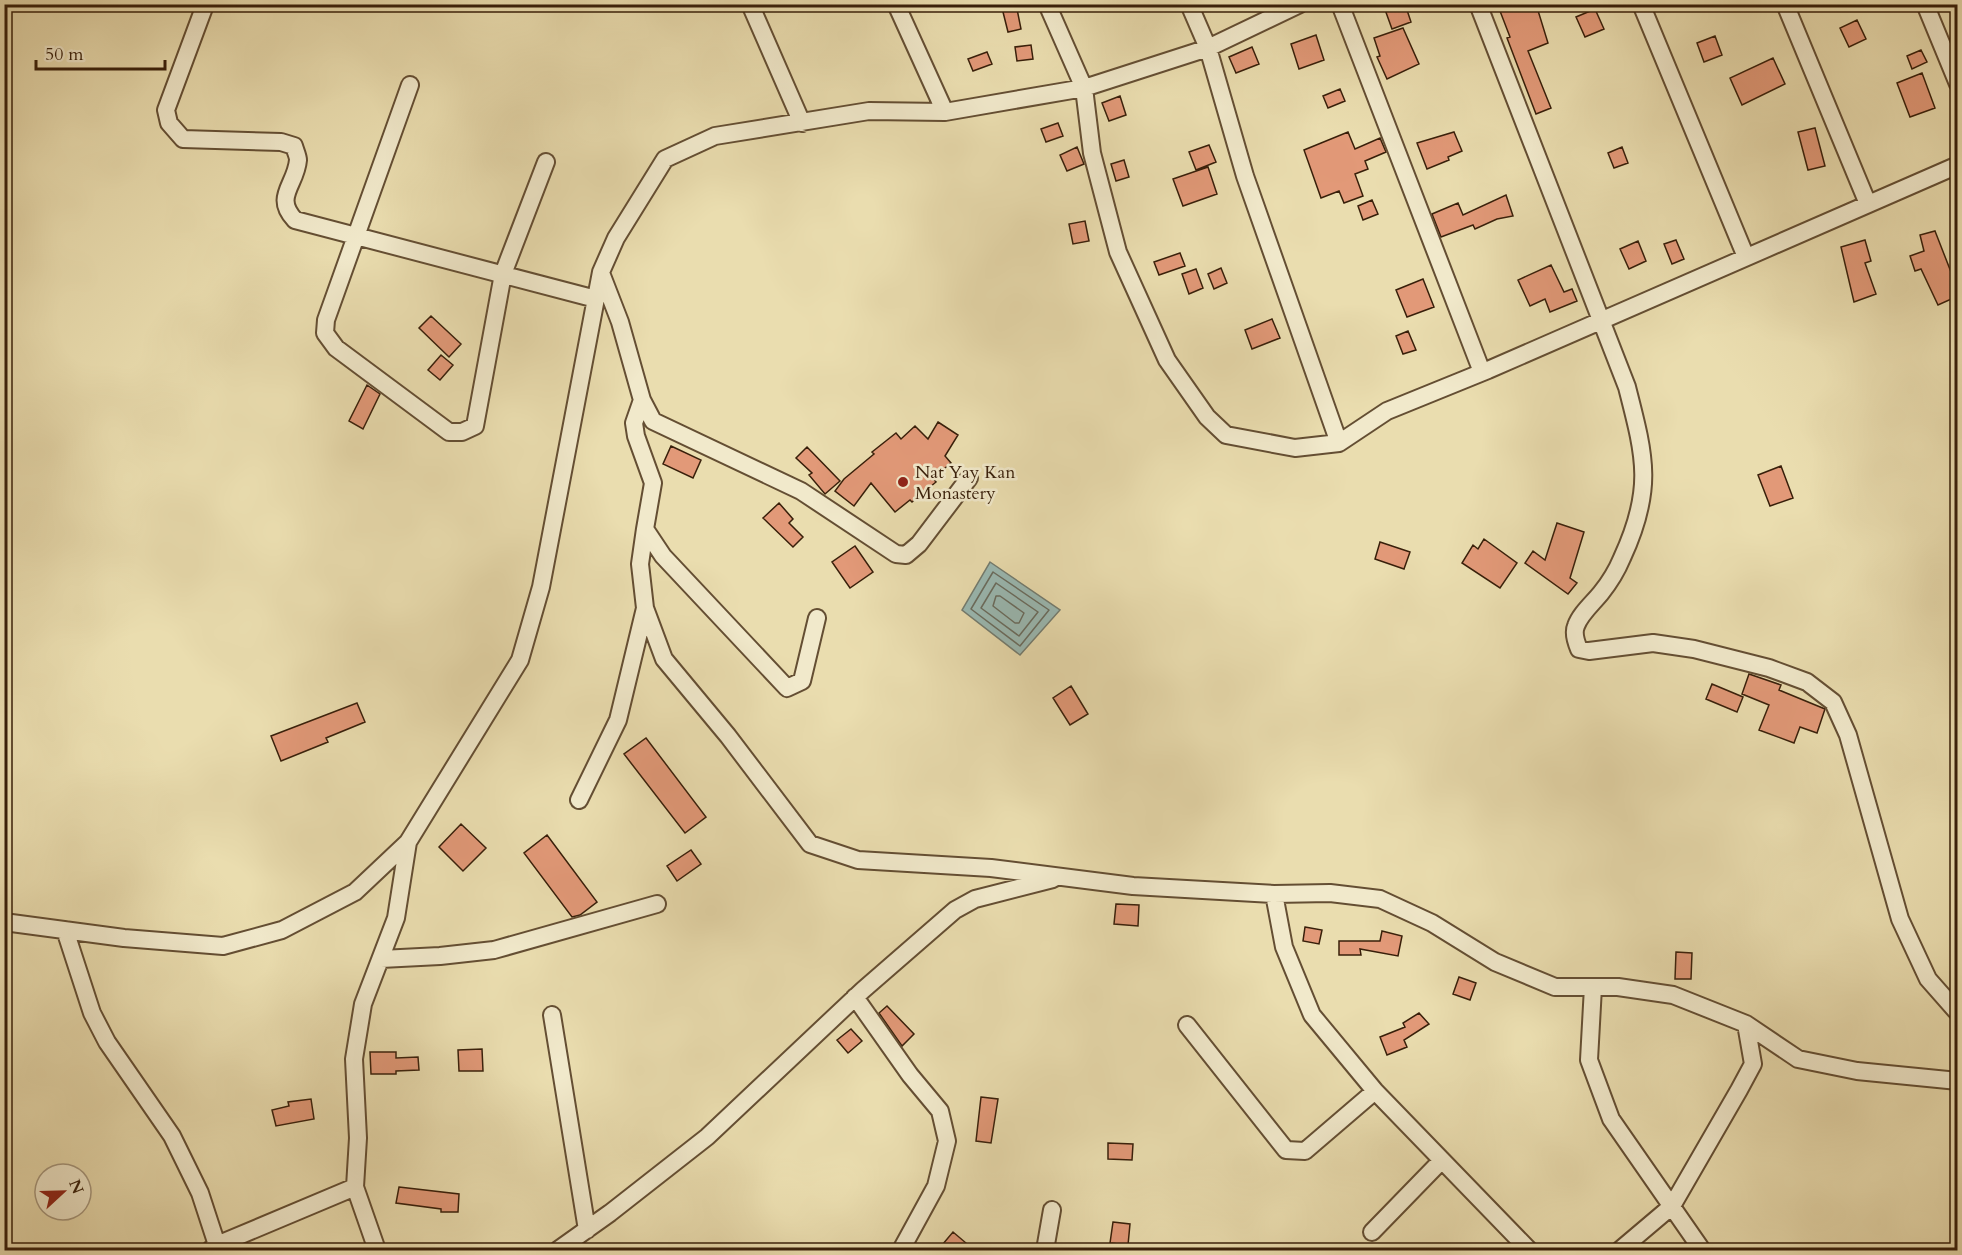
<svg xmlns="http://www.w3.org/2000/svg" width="1962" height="1255" font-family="Cardo,serif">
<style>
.water{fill:#9abab4;stroke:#737c70;stroke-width:1.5}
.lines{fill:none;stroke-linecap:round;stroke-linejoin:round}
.shore{stroke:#696c5f;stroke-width:1.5}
.building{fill:#e29978;stroke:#381f0a;stroke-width:1.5}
.street-casing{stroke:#644e33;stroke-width:20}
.street{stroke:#f1e9cb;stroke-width:16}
.poi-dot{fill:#8f2418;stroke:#f1e9cb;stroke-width:2}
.labels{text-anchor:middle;stroke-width:5;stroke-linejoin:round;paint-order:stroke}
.poi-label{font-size:18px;fill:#381f0a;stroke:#f1e9cb;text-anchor:start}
</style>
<rect width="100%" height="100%" fill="#eaddaf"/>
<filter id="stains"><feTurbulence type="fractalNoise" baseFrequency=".00333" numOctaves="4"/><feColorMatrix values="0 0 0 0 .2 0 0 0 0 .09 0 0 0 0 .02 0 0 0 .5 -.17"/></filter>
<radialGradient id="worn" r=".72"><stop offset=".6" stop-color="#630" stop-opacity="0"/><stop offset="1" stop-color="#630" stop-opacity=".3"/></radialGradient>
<path class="water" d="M990,562L1060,610L1020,655L962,610Z"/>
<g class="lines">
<path class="shore" d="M993,572L1049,610L1020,646L971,609Z
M996,583L1038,612L1019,636L981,608Z
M996,596H1000L1024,613L1019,623H1015L993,606Z"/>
</g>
<path class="building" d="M1001,4H1016L1021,29L1008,32Z
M1383,4H1405L1411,22L1392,29Z
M1508,4H1536L1548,43L1528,51L1551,108L1536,114L1507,38L1510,37L1500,11L1509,8Z
M1595,9L1604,29L1585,37L1576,17Z
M1857,20L1866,39L1849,47L1840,28Z
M1403,28L1419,64L1387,79L1377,57L1380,56L1374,38Z
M1316,35L1324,60L1299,69L1291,44Z
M1715,36L1722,55L1704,62L1697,43Z
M1031,45L1033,59L1017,61L1015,47Z
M1252,47L1259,64L1236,73L1229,57Z
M1921,50L1927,62L1912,69L1907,56Z
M987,52L992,64L973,71L968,59Z
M1773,58L1785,84L1742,105L1730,78Z
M1922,73L1935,108L1910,117L1897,83Z
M1340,89L1345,101L1328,108L1323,96Z
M1120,96L1126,115L1109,121L1102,103Z
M1058,123L1063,136L1046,142L1041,129Z
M1815,128L1825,166L1808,170L1798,132Z
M1348,132L1355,149L1380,138L1386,152L1365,161L1368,169L1355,174L1363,196L1344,203L1339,191L1321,198L1304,150Z
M1454,132L1462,151L1448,157L1449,160L1427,169L1417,143Z
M1209,145L1216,162L1196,170L1189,152Z
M1077,147L1084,164L1067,171L1060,155Z
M1622,147L1628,163L1614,168L1608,153Z
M1124,160L1129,177L1116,181L1111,164Z
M1208,167L1217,194L1183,206L1173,179Z
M1506,195L1513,216L1497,219L1475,229L1473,225L1441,237L1432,214L1458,203L1463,215Z
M1372,200L1378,214L1363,220L1358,206Z
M1085,221L1089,241L1073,244L1069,224Z
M1935,231L1958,290V296L1938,305L1921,269L1915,271L1910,256L1924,251L1920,235Z
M1676,240L1684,259L1672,264L1664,244Z
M1865,240L1871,261L1865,263L1876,294L1854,302L1841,247Z
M1638,241L1646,261L1629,269L1620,249Z
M1180,253L1185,266L1159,275L1154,262Z
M1551,265L1564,292L1572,289L1577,301L1550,312L1545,299L1530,306L1518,280Z
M1221,268L1227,283L1214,289L1208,274Z
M1196,269L1203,288L1189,294L1182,274Z
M1423,279L1434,307L1407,317L1396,290Z
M431,316L461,344L449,357L419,328Z
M1272,319L1280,338L1252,349L1245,330Z
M1408,331L1416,350L1403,354L1396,336Z
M441,355L453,365L440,380L428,370Z
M367,385L380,394L363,429L349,421Z
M938,422L958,435L945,456L951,463L933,478L936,482L912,502L910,500L895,512L871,483L854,506L835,491L844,479L874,454L872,452L896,433L901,439L915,426L928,439Z
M671,446L701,460L693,478L663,464Z
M807,447L840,481L825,494L809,475L812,473L796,458Z
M1781,466L1793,498L1770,506L1758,475Z
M779,503L793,519L789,523L803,537L793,547L763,518Z
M1557,523L1584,532L1570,578L1577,583L1568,594L1525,563L1533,551L1545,560Z
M1484,539L1517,563L1500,588L1462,563L1473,545L1478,549Z
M1380,542L1410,552L1404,569L1375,559Z
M855,546L873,572L850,588L832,562Z
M1749,674L1781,685L1779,690L1825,709L1817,733L1800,727L1794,743L1759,730L1769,705L1742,694Z
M1712,684L1743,697L1737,712L1706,699Z
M1071,686L1088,714L1070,725L1053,698Z
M357,703L365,722L326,738L328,742L281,761L271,736Z
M646,738L706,817L685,833L624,754Z
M461,824L486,848L463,871L439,847Z
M547,835L597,902L580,915L572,917L524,853Z
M691,850L701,864L677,881L667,866Z
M1116,904L1139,905L1138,926L1114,924Z
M1305,927L1322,930L1319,944L1303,941Z
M1382,931L1402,936L1398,956L1360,949L1361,955H1339V941H1380Z
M1676,952L1692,953L1691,979H1675Z
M1459,977L1476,983L1470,1000L1453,994Z
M887,1006L914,1034L902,1046L879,1013Z
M1419,1013L1429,1024L1404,1040L1407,1047L1387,1055L1380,1037L1405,1027L1403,1023Z
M851,1029L862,1041L848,1053L837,1040Z
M482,1049L483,1071H459L458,1050Z
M370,1052H396V1058L418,1057L419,1070L396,1071V1074H371Z
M981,1097L998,1099L991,1143L976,1141Z
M311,1099L314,1119L276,1126L272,1110L289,1106L288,1102Z
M1108,1143L1133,1144L1132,1160L1108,1159Z
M399,1187L459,1194L458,1212H441V1209L396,1203Z
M1113,1222L1130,1224L1128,1245L1110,1243Z
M953,1232L966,1243L960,1251H937Z"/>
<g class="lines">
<defs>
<path id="street" d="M750,4L802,123
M896,4L945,112
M1047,4L1084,88L1092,153L1118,252L1167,360L1207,417L1226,435L1295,448L1339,443L1387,411L1488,370L1958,165
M1189,4L1208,48L1245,176L1339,443
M1340,4L1482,372
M1478,4L1627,387C1645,457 1654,489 1622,558C1617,570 1609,583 1601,593C1593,603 1580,614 1576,626C1573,633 1576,642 1579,649L1589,651L1653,643L1694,649L1769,668L1807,682L1833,702L1848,735L1900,919L1928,979L1958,1013
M1641,4L1746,257
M1785,4L1868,204
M1925,4L1958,84
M205,5L166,110L169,123L183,139L281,142L294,146C295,150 298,156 298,160C296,185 273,197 295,220L596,299
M410,85L326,320L325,333L336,348L449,432H462L475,426L503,274L546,162
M601,273L620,322L642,400L653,421L801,491L896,554L906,555L919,544L969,478
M642,400L634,423L636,436L653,483L645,529L663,556L787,688L802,681L817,618
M645,529L640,564L645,608L664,659L728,736L810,844L858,860L991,868L1133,886L1274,894L1330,893L1380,899L1432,923L1495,962L1555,987H1618L1673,995L1746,1024L1798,1059L1857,1071L1958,1081
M579,800L618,720L645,608
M1274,894L1284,947L1312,1015L1375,1091L1529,1250
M4,922L124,938L223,946L282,930L355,892L408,842L520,660L541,587L601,272L616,238L665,159L715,136L869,111L945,112L1084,88L1208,48L1300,4
M65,930L92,1013L107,1042L172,1136L200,1193L217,1245L210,1250
M381,959L440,956L494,950L657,904
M1593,987L1589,1060L1611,1119L1702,1250
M855,997L910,1075L940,1111L947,1141L936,1186L901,1250
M552,1015L587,1230
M1187,1025L1286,1150L1305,1151L1375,1091
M1372,1232L1441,1161
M217,1245L355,1187
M377,1250L355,1187L358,1138L354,1059L363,1004L396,918L408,842
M558,1250L610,1213L707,1137L863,990L955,910L975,899L1053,879
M1045,1250L1052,1210
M1620,1250L1672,1206L1739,1090L1753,1064L1746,1024"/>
</defs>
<use href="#street" class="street-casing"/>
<use href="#street" class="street"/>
</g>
<circle class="poi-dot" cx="903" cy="482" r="6"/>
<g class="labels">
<g class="poi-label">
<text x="915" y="478">Nat Yay Kan<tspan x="915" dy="21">Monastery</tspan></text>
</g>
</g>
<rect width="1962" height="1255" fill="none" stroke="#eaddaf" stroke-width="24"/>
<rect x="6" y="6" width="1950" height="1243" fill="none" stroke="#381f0a" stroke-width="3"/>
<rect x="12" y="12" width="1938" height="1231" fill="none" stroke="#381f0a" stroke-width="1.5"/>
<g transform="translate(63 1192) rotate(68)"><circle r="28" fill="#f1e9cb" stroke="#a7987e" stroke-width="1.5"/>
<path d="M0-4.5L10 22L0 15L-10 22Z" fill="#8f2418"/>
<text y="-9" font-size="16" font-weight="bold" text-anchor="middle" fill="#381f0a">N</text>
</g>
<path d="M36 60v9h129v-9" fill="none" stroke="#381f0a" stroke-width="3"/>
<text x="45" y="60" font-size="18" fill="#381f0a" stroke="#f1e9cb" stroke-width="4.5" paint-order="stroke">50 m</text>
<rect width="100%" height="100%" filter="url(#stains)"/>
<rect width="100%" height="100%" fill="url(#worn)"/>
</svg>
